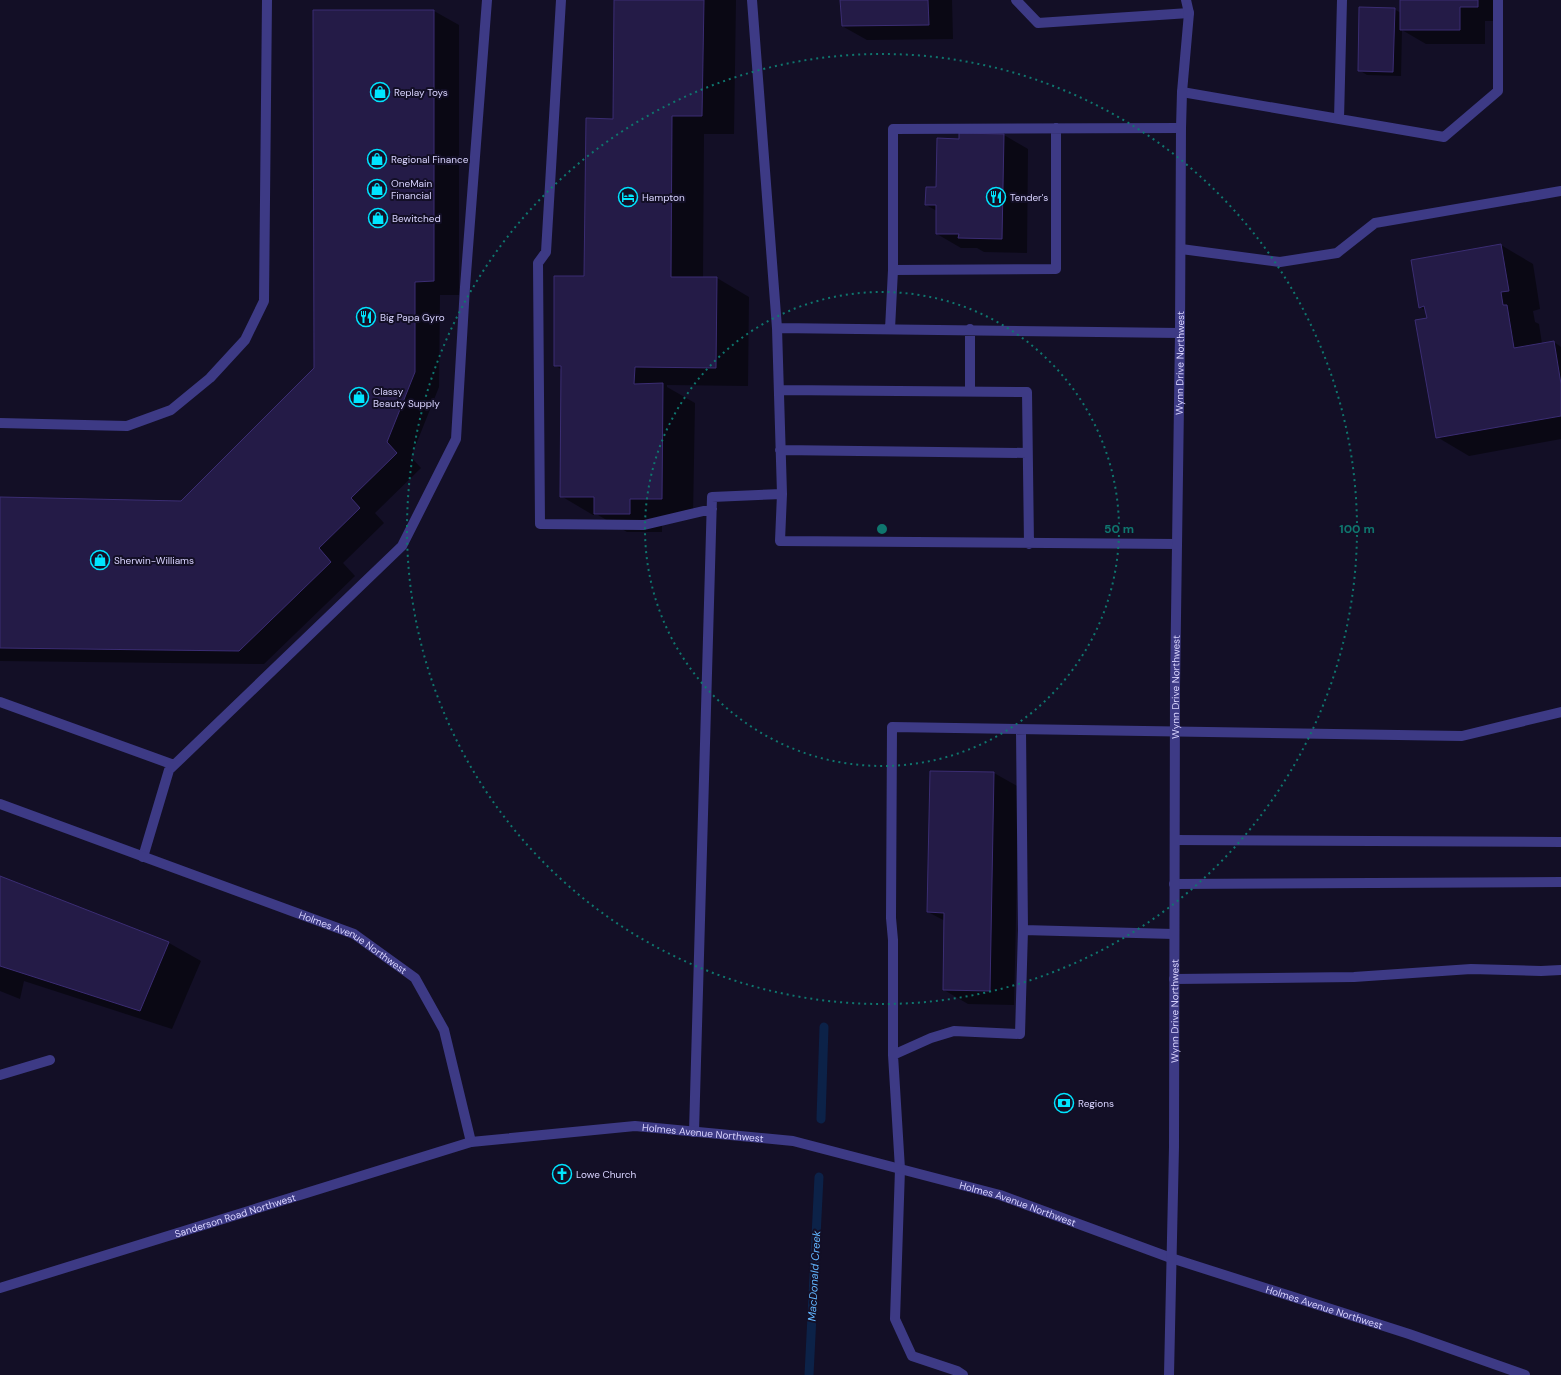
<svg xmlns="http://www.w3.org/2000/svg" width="1561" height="1375" font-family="'DM Sans',sans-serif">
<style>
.shadow{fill:#0007}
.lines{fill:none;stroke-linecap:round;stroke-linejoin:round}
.stream{stroke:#0c2248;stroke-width:9}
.building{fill:#241b47;stroke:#3b2d73}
.service{stroke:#3d3a85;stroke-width:10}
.minor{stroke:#3d3a85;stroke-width:10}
.tertiary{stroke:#3d3a85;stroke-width:10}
.ring{fill:none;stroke:#0f766e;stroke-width:2;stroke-dasharray:2 4}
.labels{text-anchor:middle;stroke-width:4;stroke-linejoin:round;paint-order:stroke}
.poi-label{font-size:10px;fill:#d9d4ff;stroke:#130f26;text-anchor:start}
.street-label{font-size:10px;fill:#d9d4ff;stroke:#130f26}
.water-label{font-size:11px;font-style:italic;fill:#62b6ff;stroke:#130f26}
.centre{fill:#0f766e;stroke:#130f26;stroke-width:2}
.ring-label{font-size:12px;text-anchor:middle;font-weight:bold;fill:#0f766e;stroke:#130f26;stroke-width:4;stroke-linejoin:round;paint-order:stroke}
</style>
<rect width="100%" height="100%" fill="#130f26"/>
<path class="shadow" d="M615,0H736L734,134H704L703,278H717L749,297L748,386L667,385V387L695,403L693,517H662V532H627L598,515H593L561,496L562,370L555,365L585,277L614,120Z
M841,0H952L953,39L867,40L842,26Z
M1401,0H1502V21H1485V44H1426L1402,30L1401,76L1367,75L1359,70L1394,9L1401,13Z
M314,11H434L459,25V295H440L439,387L411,457L421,468L375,513L384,523L343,563L355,576L264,664L0,661V498L181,502L315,369Z
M1004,135L1028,149L1027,253L984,252L977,248H961L937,234V211L926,205L937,188L960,140Z
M1501,245L1533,264L1540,309L1533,311L1535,322L1539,324L1542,344L1554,342L1561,347V439L1469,456L1437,437L1428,319L1426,311L1420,307Z
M930,772L994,773L1019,787L1014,1005L968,1004L944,990L945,921L928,912Z
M0,878L169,943L201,961L172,1029L24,981L20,999L0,991Z"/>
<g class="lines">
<path class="stream" d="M821,1119L824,1027
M809,1375L819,1177"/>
</g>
<path class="building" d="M614,0H704L702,116H672L671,277H717L716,368L635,367L634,384L663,383L662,499H630V514H594V497H560L561,366H554V276H584L586,118L613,119Z
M840,0H928L929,25L842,26Z
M1400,0H1478V7H1460V30H1400Z
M1359,7L1395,8L1393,72L1358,71Z
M313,10H434V281L415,282V372L387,442L397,453L351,498L360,508L319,548L331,562L239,651L0,648V497L181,501L314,368Z
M959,133L1004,134L1002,239L958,238L959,234H936V205H925L926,187H936L937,138L959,139Z
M1501,244L1509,291L1501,292L1503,305H1507L1514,348L1554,341L1561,384V416L1436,438L1415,320L1427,318L1424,306L1419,308L1411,260Z
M930,771L994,772L990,991L943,990L944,913L927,912Z
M0,876L169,942L140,1011L0,966Z"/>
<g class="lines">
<path class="service" d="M561,0L546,252L538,263L540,524L644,525L712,509
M1016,0L1038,23L1189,13
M1182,92L1444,137L1498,91V0
M1339,119L1342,0
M1181,249L1280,262L1337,253L1375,223L1561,191
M893,270L1056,269V128
M777,328L1180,333
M890,329L893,270V129L1181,128
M970,329V392
M779,390L1027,392L1029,544
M0,423L127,426L171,410L210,378L245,340L264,301L267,0
M780,450L1027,453
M782,494L780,541L1177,544
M0,702L174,765
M1175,840L1561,842
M143,857L169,770L402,546L456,439L465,287L487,0
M1174,884L1561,882
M1023,930L1174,934
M1174,979L1354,977L1471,969L1541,971L1561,970
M893,1055L931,1038L954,1031L1020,1034L1023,930L1021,730
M0,1075L50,1060
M694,1132L712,497L782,494L777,328L752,0
M963,1375L957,1371L912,1356L895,1319L900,1169L893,1055V940L891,918L892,727L1462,736L1561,712"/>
<g class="minor">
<path id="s1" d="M0,804L354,934L415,978L444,1030L471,1142"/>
<path id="s2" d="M0,1288L471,1142L635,1126L793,1141L1000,1195L1171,1258"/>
</g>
<g class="tertiary">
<path id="s3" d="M1171,1258L1409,1334L1525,1375"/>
<path id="s4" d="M1169,1375L1174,1147L1175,687L1180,333L1181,128L1182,92L1189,13L1186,0"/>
</g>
</g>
<g class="ring">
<circle cx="882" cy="529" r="237"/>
<circle cx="882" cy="529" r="475"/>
</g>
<defs>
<symbol id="shop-ring" viewBox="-11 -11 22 22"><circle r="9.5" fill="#130f26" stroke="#00e5ff" stroke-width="1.5"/><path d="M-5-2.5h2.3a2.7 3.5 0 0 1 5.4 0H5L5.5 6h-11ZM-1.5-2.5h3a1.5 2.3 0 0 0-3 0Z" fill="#00e5ff"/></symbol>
<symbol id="hotel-ring" viewBox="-11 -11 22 22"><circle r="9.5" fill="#130f26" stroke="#00e5ff" stroke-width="1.5"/><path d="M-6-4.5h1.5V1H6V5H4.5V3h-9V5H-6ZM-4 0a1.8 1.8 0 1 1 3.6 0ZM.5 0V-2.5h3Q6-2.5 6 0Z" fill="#00e5ff"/></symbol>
<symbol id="restaurant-ring" viewBox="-11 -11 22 22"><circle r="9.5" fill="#130f26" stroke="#00e5ff" stroke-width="1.5"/><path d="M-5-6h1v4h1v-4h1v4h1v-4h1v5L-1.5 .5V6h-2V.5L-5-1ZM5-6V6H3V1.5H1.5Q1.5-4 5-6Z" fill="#00e5ff"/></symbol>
<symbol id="bank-ring" viewBox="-11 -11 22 22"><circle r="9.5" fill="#130f26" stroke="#00e5ff" stroke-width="1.5"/><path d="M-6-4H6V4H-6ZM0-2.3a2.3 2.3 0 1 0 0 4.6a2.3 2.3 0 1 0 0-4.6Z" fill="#00e5ff"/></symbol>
<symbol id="church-ring" viewBox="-11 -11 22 22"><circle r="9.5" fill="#130f26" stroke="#00e5ff" stroke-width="1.5"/><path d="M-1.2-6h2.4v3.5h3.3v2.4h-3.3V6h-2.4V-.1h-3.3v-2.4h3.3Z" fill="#00e5ff"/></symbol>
</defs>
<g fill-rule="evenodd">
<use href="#shop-ring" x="369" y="81" width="22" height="22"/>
<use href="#shop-ring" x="366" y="148" width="22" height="22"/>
<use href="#shop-ring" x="366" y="178" width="22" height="22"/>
<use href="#hotel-ring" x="617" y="186" width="22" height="22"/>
<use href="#restaurant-ring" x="985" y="186" width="22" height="22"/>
<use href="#shop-ring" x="367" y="207" width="22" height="22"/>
<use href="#restaurant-ring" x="355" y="306" width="22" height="22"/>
<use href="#shop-ring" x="348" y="386" width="22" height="22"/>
<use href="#shop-ring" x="89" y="549" width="22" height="22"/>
<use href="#bank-ring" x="1053" y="1092" width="22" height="22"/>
<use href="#church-ring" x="551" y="1163" width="22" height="22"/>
</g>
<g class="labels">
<g class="poi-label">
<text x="394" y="96">Replay Toys</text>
<text x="391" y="163">Regional Finance</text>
<text x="391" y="187">OneMain<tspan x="391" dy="12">Financial</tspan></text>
<text x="642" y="201">Hampton</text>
<text x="1010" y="201">Tender's</text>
<text x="392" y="222">Bewitched</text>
<text x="380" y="321">Big Papa Gyro</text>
<text x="373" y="395">Classy<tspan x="373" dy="12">Beauty Supply</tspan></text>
<text x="114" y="564">Sherwin-Williams</text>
<text x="1078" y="1107">Regions</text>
<text x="576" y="1178">Lowe Church</text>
</g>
<g class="street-label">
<text dy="4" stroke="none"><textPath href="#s4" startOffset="1012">Wynn Drive Northwest</textPath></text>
<text dy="4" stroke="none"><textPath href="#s4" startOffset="688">Wynn Drive Northwest</textPath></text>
<text dy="4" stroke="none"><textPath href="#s1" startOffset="380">Holmes Avenue Northwest</textPath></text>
<text dy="4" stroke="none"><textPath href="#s4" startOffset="364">Wynn Drive Northwest</textPath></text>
<text dy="4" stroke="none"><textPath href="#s2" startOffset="726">Holmes Avenue Northwest</textPath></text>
<text dy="4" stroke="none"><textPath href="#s2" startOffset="1050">Holmes Avenue Northwest</textPath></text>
<text dy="4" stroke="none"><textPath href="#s2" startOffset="246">Sanderson Road Northwest</textPath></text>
<text dy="4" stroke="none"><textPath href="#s3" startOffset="161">Holmes Avenue Northwest</textPath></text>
</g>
<g class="water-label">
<text transform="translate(814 1276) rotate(-87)" y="4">MacDonald Creek</text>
</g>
</g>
<circle cx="882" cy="529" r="6" class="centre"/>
<g class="ring-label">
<text x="1119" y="533">50 m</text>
<text x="1357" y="533">100 m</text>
</g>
</svg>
